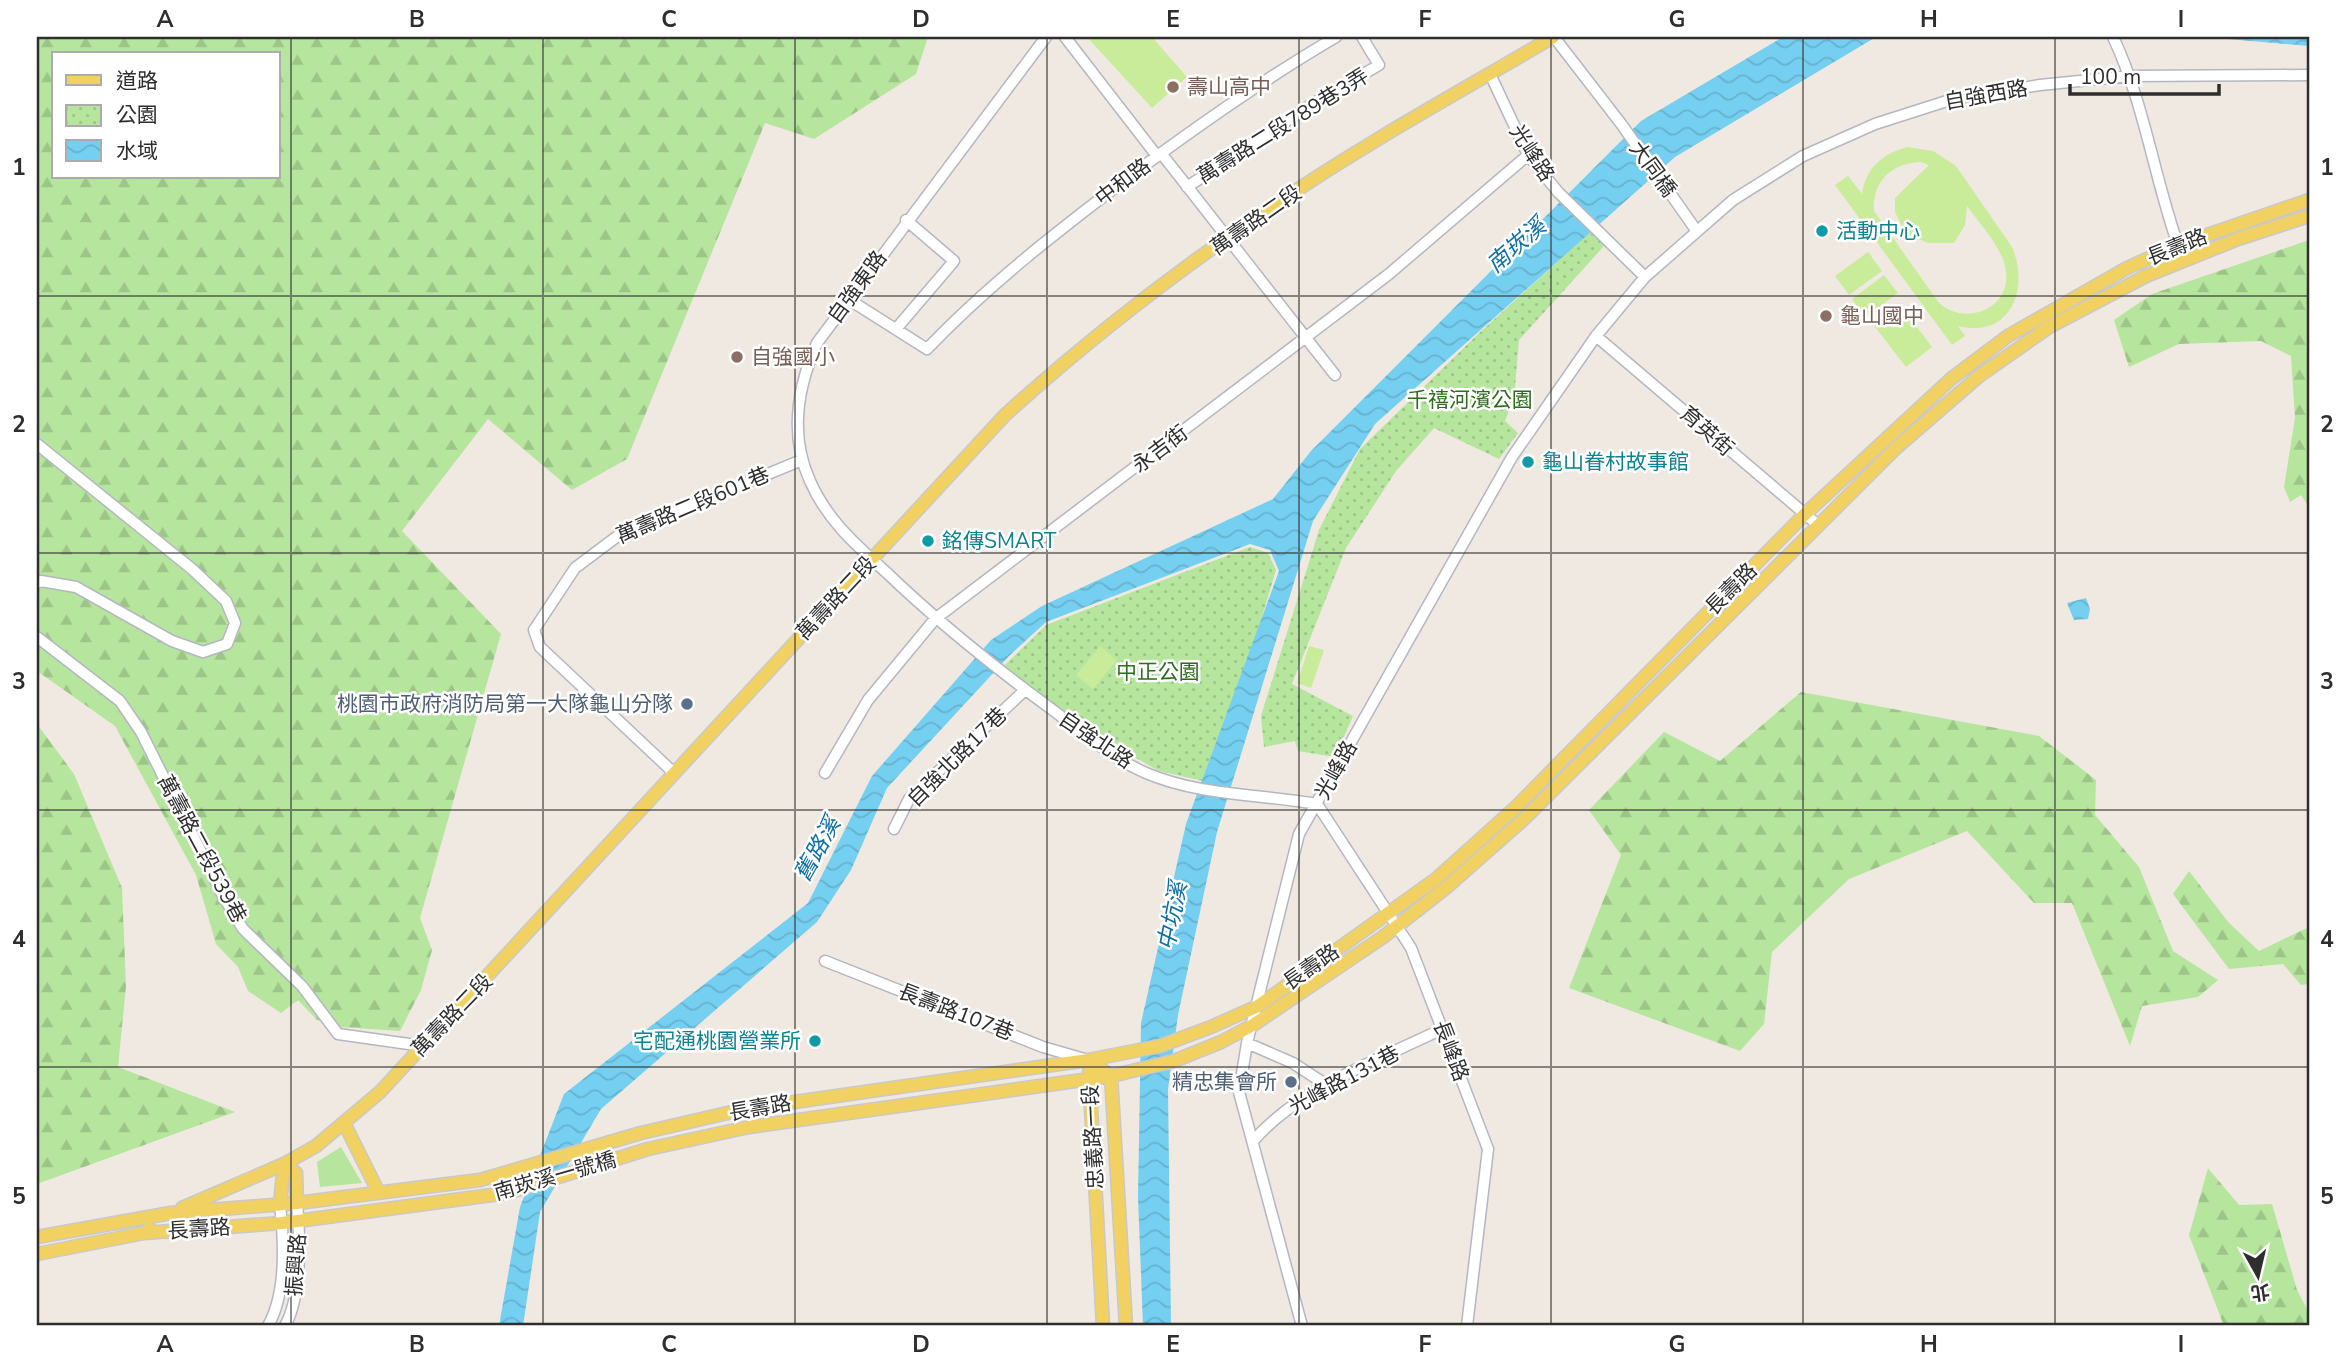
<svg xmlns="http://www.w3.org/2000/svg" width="2346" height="1363" font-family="'Nunito Sans','Noto Sans TC',sans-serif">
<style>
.grass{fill:#b6e59e}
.forest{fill:url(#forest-firs);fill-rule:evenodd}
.park{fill:url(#park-dots)}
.pitch{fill:#c9ec9a;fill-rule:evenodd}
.water{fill:url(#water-waves)}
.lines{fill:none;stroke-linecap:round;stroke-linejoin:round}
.stream{stroke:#75cff0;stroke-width:2.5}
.minor-casing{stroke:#b4b7c1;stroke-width:13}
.major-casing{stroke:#c9c9c9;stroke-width:15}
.minor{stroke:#fff;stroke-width:10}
.major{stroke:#f2d163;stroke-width:12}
.grid{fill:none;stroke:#2e2e2e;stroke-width:2;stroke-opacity:0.55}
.education-dot{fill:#8d6e63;stroke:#fff;stroke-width:2.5}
.culture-dot{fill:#0f9aa8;stroke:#fff;stroke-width:2.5}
.service-dot{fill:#5c6f8a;stroke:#fff;stroke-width:2.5}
.labels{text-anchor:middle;stroke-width:5;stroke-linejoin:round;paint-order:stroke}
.education-label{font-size:21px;fill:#785e54;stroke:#fff;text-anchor:start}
.street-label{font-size:21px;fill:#2e2e2e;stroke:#fff}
.culture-label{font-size:21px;fill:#0d838f;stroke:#fff;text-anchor:start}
.park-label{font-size:21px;fill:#2c6e1b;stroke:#fff}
.service-label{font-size:21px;fill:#4e5e75;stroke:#fff;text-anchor:end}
.water-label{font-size:23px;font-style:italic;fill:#0d6fa3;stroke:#fff}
.neatline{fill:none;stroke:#2e2e2e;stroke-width:2.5}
.grid-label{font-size:23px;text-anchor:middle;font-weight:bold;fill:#2e2e2e}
</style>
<defs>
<pattern id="forest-firs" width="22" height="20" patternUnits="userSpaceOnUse" patternTransform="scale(1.75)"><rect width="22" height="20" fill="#b6e59e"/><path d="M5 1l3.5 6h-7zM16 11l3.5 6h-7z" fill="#9dc588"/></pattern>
<pattern id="park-dots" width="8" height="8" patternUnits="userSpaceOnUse" patternTransform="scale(1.75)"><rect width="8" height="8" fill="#b6e59e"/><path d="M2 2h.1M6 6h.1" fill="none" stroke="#9dc588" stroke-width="1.8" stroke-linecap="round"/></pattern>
<pattern id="water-waves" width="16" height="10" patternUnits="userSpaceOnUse" patternTransform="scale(1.75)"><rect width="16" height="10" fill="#75cff0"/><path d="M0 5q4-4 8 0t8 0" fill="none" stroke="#66b2ce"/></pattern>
</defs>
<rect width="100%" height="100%" fill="#efe9e1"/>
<path class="grass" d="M341,1147L362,1183L320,1187L317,1162Z"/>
<path class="forest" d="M37,37H928L916,74L814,139L765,123L627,459L572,490L488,419L402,531L501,634L420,918L432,950L421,990L400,1031L341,1027L317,1020L298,1000L281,1013L248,991L238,967L216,944L196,875L115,726L37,671ZM54,54H278V177H54Z
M2309,240V507L2301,495L2290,502L2284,487L2295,418L2291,356L2261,341L2179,344L2129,367L2114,320L2152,294Z
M1801,692L2039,736L2096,780L2095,815L2139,867L2173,951L2218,980L2198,997L2142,1006L2130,1046L2072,903H2034L1967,831L1849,879L1772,952L1764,1024L1740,1051L1569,988L1621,855L1589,810L1664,732L1720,761Z
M37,724L74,774L122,888L126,986L118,1067L235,1112L37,1184Z
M2189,871L2229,923L2259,951L2309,927V984L2301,985L2283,964L2229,969L2173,894Z
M2208,1168L2239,1205L2272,1204L2297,1290L2309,1313V1326H2224L2189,1235Z"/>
<path class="park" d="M1590,232L1605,245L1519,340L1514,398L1505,421L1518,433L1499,459L1434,428L1396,471L1346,548L1292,684L1353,716L1335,757L1298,751L1295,741L1264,747L1261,716L1319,530L1360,449L1477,335Z
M1250,547L1268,553L1276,570L1212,783L1159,771L1092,733L1004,666L1046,625Z"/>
<path class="pitch" d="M1087,37H1152L1187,77L1152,108Z
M1907,147L1933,151L1956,166L2012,247C2030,290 2010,339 1958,326L1965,336L1952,345L1835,185L1848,176L1862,194C1866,168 1882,154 1907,147ZM1921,162L1929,165L1895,198V212L1905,233L1928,243H1954L1965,225L1967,206C1979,223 2000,245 2005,266C2015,307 1967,328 1939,303L1874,211C1872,181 1892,163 1921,162Z
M1868,252L1882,271L1849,295L1835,276Z
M1884,275L1898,293L1865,317L1852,299Z
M1899,303L1932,347L1906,367L1872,323Z
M1100,646L1117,660L1093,689L1076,675Z
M1309,646L1324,650L1311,688L1297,683Z"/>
<path class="water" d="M1783,37H1876L1675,157L1375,424L1313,521L1217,832L1178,1015L1168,1089L1171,1326H1143L1138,1197L1141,1023L1186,824L1279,571L1270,550L1250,544L1046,622L1009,656L887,788L851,870L817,922L601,1109L540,1212L523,1326H499L520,1207L564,1094L808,903L872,776L991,640L1042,606L1273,499L1311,451L1641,121Z
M2205,37H2309V46Z
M2086,598L2090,609L2088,619L2074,620L2067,603Z"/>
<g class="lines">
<path class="stream" d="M37,1326H38"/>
<defs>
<path id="minor" d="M1046,37L817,343C797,388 789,435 810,481C827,520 856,545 887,573C938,622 993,666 1050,708C1080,730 1111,758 1146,773C1200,796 1260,794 1317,804
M1065,37L1157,156
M1554,37L1622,125L1696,230
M2113,37C2144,102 2154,177 2178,245
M1490,74L1528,155L1558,192L1645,277
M1161,153L1335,375
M1187,187L1312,104L1379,65L1362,37
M848,299L927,349C988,285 1059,230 1129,177C1196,127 1264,79 1336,37
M896,329L954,261L906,220
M1596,336L1818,525
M37,444L192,569L226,601L235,623L227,644L203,652L172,641L76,587L41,581L37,583
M37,637L120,701L141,732L223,896L243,929L302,986L338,1034L423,1046
M674,773L540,647L534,630L575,568L619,535L802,460
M825,773L868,700L935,619L1389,274L1528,155
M1317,804L1411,948L1488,1149L1467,1326
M894,829L909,799L1025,690
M825,961L1043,1047L1088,1060
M1247,1043L1293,1063L1328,1086
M1253,1141C1300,1087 1379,1060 1442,1029
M268,1326C287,1292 284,1242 280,1204
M285,1326C302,1295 300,1238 297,1203
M1302,1326L1239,1092L1247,1043L1299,834L1512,457L1596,336L1645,277L1733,200L1803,156L1875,124L1953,99L2040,85L2129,76L2309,75"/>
<path id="major" d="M1088,1060L1111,1076L1126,1326
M1089,1072L1103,1326
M344,1123L379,1193
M284,1164L296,1173L297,1203
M280,1204L284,1164
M182,1208L284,1164L316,1146L380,1092L1005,415C1092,336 1187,263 1285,198C1371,140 1463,90 1553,37
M144,1233L282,1223L507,1193L648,1149L749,1127L1111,1076L1174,1061L1221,1042L1253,1025L1383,937L1447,887L1525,818L1896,448L1979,376L2049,327L2146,276L2238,239L2309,216
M37,1237L171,1213L297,1203L480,1180L641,1133L745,1109L1088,1060L1160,1046L1211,1027L1258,1006L1436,879L1515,808L1804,515L1952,378L2008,336L2127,268L2178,245L2309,200
M37,1254L144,1233L150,1229"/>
</defs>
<use href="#minor" class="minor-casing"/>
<use href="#major" class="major-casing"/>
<use href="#minor" class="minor"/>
<use href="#major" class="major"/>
</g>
<path class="grid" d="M291,37V1326M543,37V1326M795,37V1326M1047,37V1326M1299,37V1326M1551,37V1326M1803,37V1326M2055,37V1326M37,296H2309M37,553H2309M37,810H2309M37,1067H2309"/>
<g class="education-dot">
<circle cx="1173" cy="87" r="7"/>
<circle cx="1826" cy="316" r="7"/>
<circle cx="737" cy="357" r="7"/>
</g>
<g class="culture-dot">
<circle cx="1822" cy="231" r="7"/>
<circle cx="1528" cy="462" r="7"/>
<circle cx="928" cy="541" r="7"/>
<circle cx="815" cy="1041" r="7"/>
</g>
<g class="service-dot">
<circle cx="687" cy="704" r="7"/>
<circle cx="1291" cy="1082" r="7"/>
</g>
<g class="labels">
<g class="education-label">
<text x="1187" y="94">壽山高中</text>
<text x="1840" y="323">龜山國中</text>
<text x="751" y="364">自強國小</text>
</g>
<g class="street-label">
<text transform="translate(1986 95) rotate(-10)" y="7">自強西路</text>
<text transform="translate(1283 126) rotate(-32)" y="7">萬壽路二段789巷3弄</text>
<text transform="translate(1532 153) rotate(57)" y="7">光峰路</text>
<text transform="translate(1653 169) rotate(54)" y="7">大同橋</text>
<text transform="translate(1123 182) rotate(-37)" y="7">中和路</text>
<text transform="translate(1256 220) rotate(-35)" y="7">萬壽路二段</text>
<text transform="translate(2177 247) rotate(-22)" y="7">長壽路</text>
<text transform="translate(857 287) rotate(-54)" y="7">自強東路</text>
<text transform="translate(1707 431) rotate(41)" y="7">育英街</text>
<text transform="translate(1160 449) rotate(-37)" y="7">永吉街</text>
<text transform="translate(693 505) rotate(-23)" y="7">萬壽路二段601巷</text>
<text transform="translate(1731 589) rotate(-45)" y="7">長壽路</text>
<text transform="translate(836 598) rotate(-47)" y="7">萬壽路二段</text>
<text transform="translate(1096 740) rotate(34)" y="7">自強北路</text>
<text transform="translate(957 757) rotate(-45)" y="7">自強北路17巷</text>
<text transform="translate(1336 770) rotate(-61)" y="7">光峰路</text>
<text transform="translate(202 849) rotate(62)" y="7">萬壽路二段539巷</text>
<text transform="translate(1311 967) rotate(-35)" y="7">長壽路</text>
<text transform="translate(956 1012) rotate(21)" y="7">長壽路107巷</text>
<text transform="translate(452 1015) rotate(-46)" y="7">萬壽路二段</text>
<text transform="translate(1451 1051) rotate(69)" y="7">長峰路</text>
<text transform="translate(1344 1080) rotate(-28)" y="7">光峰路131巷</text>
<text transform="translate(760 1108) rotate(-10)" y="7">長壽路</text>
<text transform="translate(1093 1137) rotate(-93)" y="7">忠義路一段</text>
<text transform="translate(555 1176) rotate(-16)" y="7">南崁溪一號橋</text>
<text transform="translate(199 1229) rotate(-4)" y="7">長壽路</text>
<text transform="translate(296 1265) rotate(-86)" y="7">振興路</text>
</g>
<g class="culture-label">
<text x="1836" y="238">活動中心</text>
<text x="1542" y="469">龜山眷村故事館</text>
<text x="942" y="548">銘傳SMART</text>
<text x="801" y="1048" text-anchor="end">宅配通桃園營業所</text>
</g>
<g class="park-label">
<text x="1470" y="407">千禧河濱公園</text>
<text x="1158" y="679">中正公園</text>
</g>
<g class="service-label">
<text x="673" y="711">桃園市政府消防局第一大隊龜山分隊</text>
<text x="1277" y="1089">精忠集會所</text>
</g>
<g class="water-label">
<text transform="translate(1516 245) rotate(-41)" y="8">南崁溪</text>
<text transform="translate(817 849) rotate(-61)" y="8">舊路溪</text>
<text transform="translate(1172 916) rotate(-79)" y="8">中坑溪</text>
</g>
</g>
<rect width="2346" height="1363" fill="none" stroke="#ffffff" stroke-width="77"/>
<rect x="52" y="52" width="228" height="126" fill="#ffffff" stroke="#ababab" stroke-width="2"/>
<rect x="66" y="75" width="35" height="10" fill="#f2d163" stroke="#ababab" stroke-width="2"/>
<text x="116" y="88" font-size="21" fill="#2e2e2e">道路</text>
<rect x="66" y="105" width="35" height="21" fill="url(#park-dots)" stroke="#ababab" stroke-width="2"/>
<text x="116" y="122" font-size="21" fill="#2e2e2e">公園</text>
<rect x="66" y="140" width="35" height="21" fill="url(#water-waves)" stroke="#ababab" stroke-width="2"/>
<text x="116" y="158" font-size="21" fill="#2e2e2e">水域</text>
<g transform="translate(2258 1276) rotate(172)" stroke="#ffffff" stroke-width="5" paint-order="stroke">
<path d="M0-5L12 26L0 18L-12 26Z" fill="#2e2e2e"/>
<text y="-10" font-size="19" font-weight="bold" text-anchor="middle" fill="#2e2e2e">北</text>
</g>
<path d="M2070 84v10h149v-10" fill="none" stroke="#2e2e2e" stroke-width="3.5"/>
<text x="2080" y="84" font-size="21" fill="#2e2e2e" stroke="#ffffff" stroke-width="5" paint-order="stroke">100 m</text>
<rect x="38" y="38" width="2270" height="1286" class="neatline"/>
<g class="grid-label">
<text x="165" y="27">A</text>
<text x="417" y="27">B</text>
<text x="669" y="27">C</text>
<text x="921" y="27">D</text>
<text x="1173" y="27">E</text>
<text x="1425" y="27">F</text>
<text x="1677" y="27">G</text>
<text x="1929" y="27">H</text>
<text x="2181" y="27">I</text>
<text x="19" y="175">1</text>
<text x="2327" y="175">1</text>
<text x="19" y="432">2</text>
<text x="2327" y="432">2</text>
<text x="19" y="689">3</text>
<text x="2327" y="689">3</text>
<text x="19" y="947">4</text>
<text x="2327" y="947">4</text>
<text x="19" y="1204">5</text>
<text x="2327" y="1204">5</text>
<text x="165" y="1352">A</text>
<text x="417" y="1352">B</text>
<text x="669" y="1352">C</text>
<text x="921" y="1352">D</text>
<text x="1173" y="1352">E</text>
<text x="1425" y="1352">F</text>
<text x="1677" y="1352">G</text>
<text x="1929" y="1352">H</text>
<text x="2181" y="1352">I</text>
</g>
</svg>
